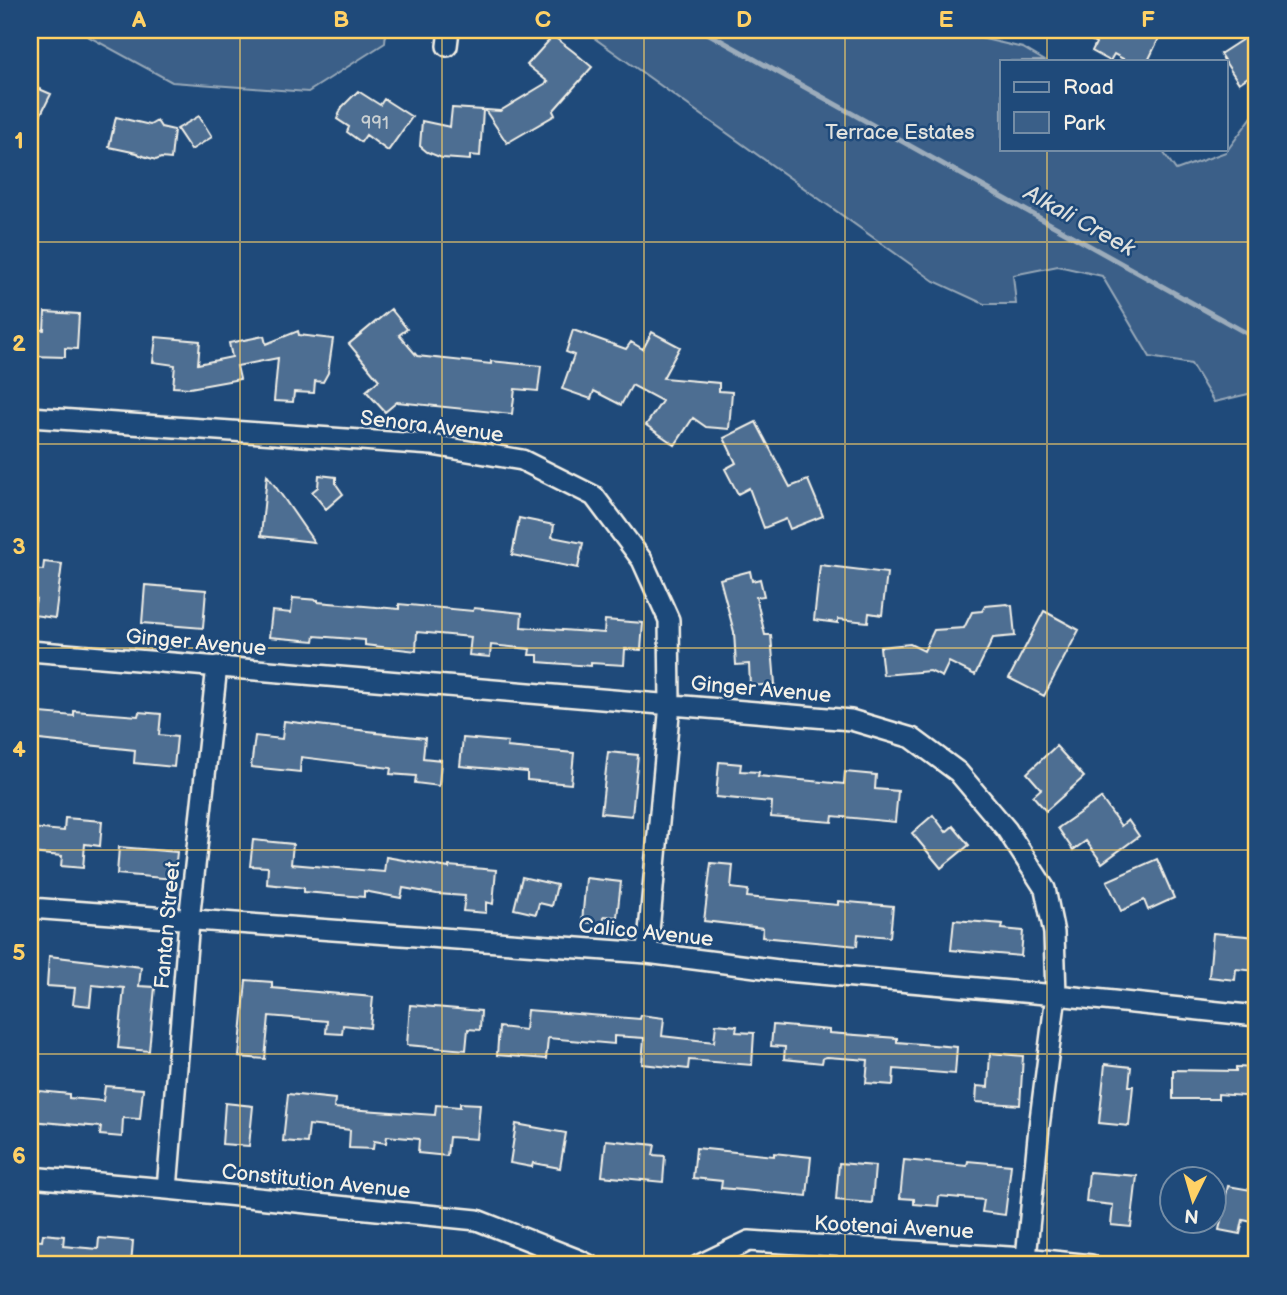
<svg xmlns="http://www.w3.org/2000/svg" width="1287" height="1295" font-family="'Balsamiq Sans',sans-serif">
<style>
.green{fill:#3a5f88;stroke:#97a8b8;stroke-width:2}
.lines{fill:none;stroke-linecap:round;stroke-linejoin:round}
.stream{stroke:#9cacbb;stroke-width:5}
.building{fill:#4d6e92;stroke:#f4f1e8;stroke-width:2}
.minor-casing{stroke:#f4f1e8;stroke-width:24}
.minor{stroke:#1f4a7a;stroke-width:19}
.grid{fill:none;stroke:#ffd166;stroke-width:2;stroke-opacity:0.55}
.labels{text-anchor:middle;stroke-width:5;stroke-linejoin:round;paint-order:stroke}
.number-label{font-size:18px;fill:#cad0d2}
.park-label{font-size:21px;fill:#e1e2de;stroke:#1f4a7a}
.street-label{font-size:21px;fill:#f4f1e8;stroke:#1f4a7a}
.water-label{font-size:23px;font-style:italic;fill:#dee0dd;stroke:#1f4a7a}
.neatline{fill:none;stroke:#ffd166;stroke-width:2.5}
.grid-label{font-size:23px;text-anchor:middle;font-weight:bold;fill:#ffd166}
</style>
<rect width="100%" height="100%" fill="#1f4a7a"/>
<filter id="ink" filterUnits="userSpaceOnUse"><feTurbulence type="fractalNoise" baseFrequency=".0143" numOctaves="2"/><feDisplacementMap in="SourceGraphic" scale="14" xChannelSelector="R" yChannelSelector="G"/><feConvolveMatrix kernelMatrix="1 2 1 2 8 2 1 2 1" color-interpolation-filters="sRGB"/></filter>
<g filter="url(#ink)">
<path class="green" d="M80,30H386L385,43L308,92L172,82L80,32Z
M583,30H946L1023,48L1045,61H1002V149H1161L1176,170L1226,152L1257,110V392L1214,402L1191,364L1150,357L1102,276L1058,266L1013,275L1016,304H984L934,281Z"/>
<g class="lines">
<path class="stream" d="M702,30L1257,339"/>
</g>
<path class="building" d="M1073,30H1163L1148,61H1127L1114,54L1110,61L1092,51L1096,43Z
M1257,30V71L1239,83L1220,54Z
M553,36L574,52L592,67L553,111L555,115L507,143L485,110L500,111L548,82L527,65Z
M30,85L51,94L30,136Z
M358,91L380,105L384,99L412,117L388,151L366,135L361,142L347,132L349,127L337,119L342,107Z
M452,108L483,110L480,156L470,155V160L442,158L427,152L420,146L422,121L450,127Z
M199,116L212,137L191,150L177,129Z
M116,117L150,125L157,121L161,127L174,130L171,159L161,158L156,160L140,155L137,153L109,147Z
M391,309L407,329L399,335L417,356L491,364V361L541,366L538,391L515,389L512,414L397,402L385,412L366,391L379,380L349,344Z
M45,312L79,314L77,349L65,348V357L30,356V329L44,330Z
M573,330L626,349L631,342L643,349L652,332L680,347L663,378L719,383V391L732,392L729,429L706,427L693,418L675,445L646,425L662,401L632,385L621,405L594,391L591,399L562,389L574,355L566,352Z
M298,331L299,335L333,339L328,373L323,382L315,381L314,393L294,392L293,402L274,401L278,358L237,366L240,379L190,388L173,387L175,365L153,362L156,337L200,341L198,364L232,357L229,343L264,336L266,344Z
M756,422L790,487L808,480L823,516L790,529L786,519L764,528L749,488L738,494L725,469L736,463L724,438Z
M267,475L285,500L314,542L261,536Z
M319,475L336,477V484L343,494L326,509L312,492L318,487Z
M519,518L554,525L552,537L583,543L578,568L512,555Z
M44,562L62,564L55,618L33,615L36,598L30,597V569L43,570Z
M820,565L887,573L882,615L869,613L868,622L838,619V623L814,620Z
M750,571L752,581L760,579L764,596L756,597L765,635H771L775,684L750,686L749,664L736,665L734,632L720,579Z
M145,585L206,590L203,628L142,623Z
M293,598L318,600V602L399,609V604L473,611L474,608L522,613L521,627L604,633L605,620L643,623L641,650L625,649L624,665L591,663V666L538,662V655H529L530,649L491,645L490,657L469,655L471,637L417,632L416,651L365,645V640L315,636L314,641L269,637L272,611L291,613Z
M1007,604L1012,606L1015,636L993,638L975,675L949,662L942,677L930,671L883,675L880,647L910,644L924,651L934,630L964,628L972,612L982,611L985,606Z
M1044,611L1079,630L1044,696L1009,678Z
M74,711L138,716L139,712L161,714L159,735L177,737L174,767L134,763L135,750L30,739V712L74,716Z
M284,721L376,732V733L425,738L423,758L441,760L439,786L415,783L416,776L390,774L391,768L301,757L300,772L251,767L255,736L282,739Z
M463,738L508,742L507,747L574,753L571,784L527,780V772L460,766Z
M1056,746L1084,777L1046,811L1033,796L1041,789L1027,773Z
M608,752L638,755L632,816L601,813Z
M719,762L741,764L740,771L759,772L758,776L844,784L845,772L876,775L875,789L898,791L895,822L833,816L832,822L771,817L772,802L716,797Z
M1101,798L1121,826L1128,820L1139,836L1102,863L1086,841L1073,850L1058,828Z
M933,815L946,832L953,826L969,845L941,868L912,833Z
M65,818L102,821L100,846L85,844L83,868L61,866L62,856L30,853V828L64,831Z
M253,840L293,844L291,864L384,872L386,857L449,868V866L496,870L493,904L486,902V913L463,911L465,896L437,894L403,888L401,898L364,891V897L304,892V888L267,884L268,867L250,866Z
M119,847L177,852L174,879L117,874Z
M1157,859L1174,898L1148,910L1144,900L1121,911L1107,881Z
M711,863L733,865L731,888L748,890L747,897L838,905V901L893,906L890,937L858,934L857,946L762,937L763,928L704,921Z
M522,877L557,885L552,906L539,903L536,914L514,909Z
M586,878L621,882L617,917L604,916L603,924L582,922Z
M954,920L1003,924L1002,929L1023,931L1021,956L951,950Z
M1213,933L1257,937V971L1236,969L1235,980L1209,977Z
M49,956L141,967L139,986L155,987L149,1051L118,1048L124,988L92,985L90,1006L73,1004L75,988L47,986Z
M246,980L272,982V988L373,997L370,1028L343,1025L342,1034L326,1033L327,1021L269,1016L265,1059L239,1057Z
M410,1005L481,1011L480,1030L468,1029L466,1050L407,1045Z
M527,1010L640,1019L641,1015L664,1018L662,1036L714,1042L716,1024L737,1026L736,1032L754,1033L752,1065L689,1060L688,1069L642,1064L644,1038L614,1036V1044L548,1038L546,1059L497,1055L499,1027L525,1030Z
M773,1025L829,1030V1033L897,1038V1042L957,1047L955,1074L894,1069L893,1085L866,1083L868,1060L827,1057L823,1058L822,1063L784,1059L785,1047L771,1046Z
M990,1053L1023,1056L1020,1105L976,1102L977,1086L988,1087Z
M1105,1064L1131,1067L1129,1086H1133L1129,1126L1099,1123Z
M1236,1067L1257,1068V1097L1218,1094V1099H1173V1070L1236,1071Z
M105,1086L143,1089L140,1119L123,1118L122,1137L100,1135L101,1127L30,1121V1090L69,1094V1098L103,1101Z
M288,1094L335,1099L334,1108L435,1115L436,1105L460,1107V1103L480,1104L477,1139L449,1137L447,1156L418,1153L419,1139L387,1136L386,1143L374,1141L373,1149L349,1148L350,1130L309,1125L307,1143L283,1141Z
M225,1103L253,1106L249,1146L222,1144Z
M516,1124L566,1133L560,1168L533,1163L532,1167L510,1163Z
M606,1140L655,1145L653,1155L665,1156L663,1182L602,1176Z
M696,1148L774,1156V1153L811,1157L807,1196L721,1188L722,1181L693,1178Z
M904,1160L967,1166L968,1161L1011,1165L1005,1215L982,1212L984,1200L939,1196L938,1206L914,1204V1199L900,1198Z
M839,1163L875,1166L872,1203L836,1200Z
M1089,1172L1137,1176L1131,1227L1111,1225L1113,1205L1086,1202Z
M1228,1186L1257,1191V1223L1243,1220L1240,1234L1219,1230Z
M43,1234L64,1236L63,1246L98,1249L99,1238L133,1241L131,1265H30V1240L42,1241Z"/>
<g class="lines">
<defs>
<path id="minor" d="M447,46L449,30
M30,417L432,445L522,460L594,496L642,560L669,620L670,704L647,953
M30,651L851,720L912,738L958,772L1007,830L1045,889L1054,933L1056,995L1039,1127L1026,1258
M30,908L647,953L786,971L1056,995L1257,1016
M30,1177L167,1189L477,1220L579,1260L589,1265
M167,1189L189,921L217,666
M699,1265L749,1241L1026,1258L1091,1265"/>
</defs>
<use href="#minor" class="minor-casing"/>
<use href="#minor" class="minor"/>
</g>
</g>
<path class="grid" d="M240,30V1265M442,30V1265M644,30V1265M845,30V1265M1047,30V61M1047,149V1265M30,242H1257M30,444H1257M30,648H1257M30,850H1257M30,1054H1257"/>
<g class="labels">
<g class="number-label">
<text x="375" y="129">991</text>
</g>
<g class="park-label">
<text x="900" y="139">Terrace Estates</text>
</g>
<g class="street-label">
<text transform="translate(432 426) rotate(7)" y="7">Senora Avenue</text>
<text transform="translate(196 642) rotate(5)" y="7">Ginger Avenue</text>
<text transform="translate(761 689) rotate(5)" y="7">Ginger Avenue</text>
<text transform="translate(167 925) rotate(-85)" y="7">Fantan Street</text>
<text transform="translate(646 932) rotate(6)" y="7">Calico Avenue</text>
<text transform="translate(316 1181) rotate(6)" y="7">Constitution Avenue</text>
<text transform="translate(894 1227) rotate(3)" y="7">Kootenai Avenue</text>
</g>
<g class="water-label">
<text transform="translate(1080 220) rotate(29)" y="8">Alkali Creek</text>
</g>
</g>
<rect width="1287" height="1295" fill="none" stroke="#1f4a7a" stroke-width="77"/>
<rect x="1000" y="60" width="228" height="91" fill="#1f4a7a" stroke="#748da6" stroke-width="2"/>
<rect x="1014" y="82" width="35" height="10" fill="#1f4a7a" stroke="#748da6" stroke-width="2"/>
<text x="1063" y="94" font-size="21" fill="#f4f1e8">Road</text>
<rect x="1014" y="112" width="35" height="21" fill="#3a5f88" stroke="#748da6" stroke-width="2"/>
<text x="1063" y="130" font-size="21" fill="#f4f1e8">Park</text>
<g transform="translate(1193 1200) rotate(185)"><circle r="33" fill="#1f4a7a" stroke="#748da6" stroke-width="2"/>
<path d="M0-5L12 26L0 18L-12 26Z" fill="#ffd166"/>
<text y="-10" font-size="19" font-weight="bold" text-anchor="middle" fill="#f4f1e8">N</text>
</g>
<rect x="38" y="38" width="1210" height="1218" class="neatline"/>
<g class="grid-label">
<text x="139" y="27">A</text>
<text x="341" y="27">B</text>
<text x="543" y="27">C</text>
<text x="744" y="27">D</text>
<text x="946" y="27">E</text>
<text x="1148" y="27">F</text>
<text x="19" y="148">1</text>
<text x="19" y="351">2</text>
<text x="19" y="554">3</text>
<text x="19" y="757">4</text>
<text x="19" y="960">5</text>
<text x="19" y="1163">6</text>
</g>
</svg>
